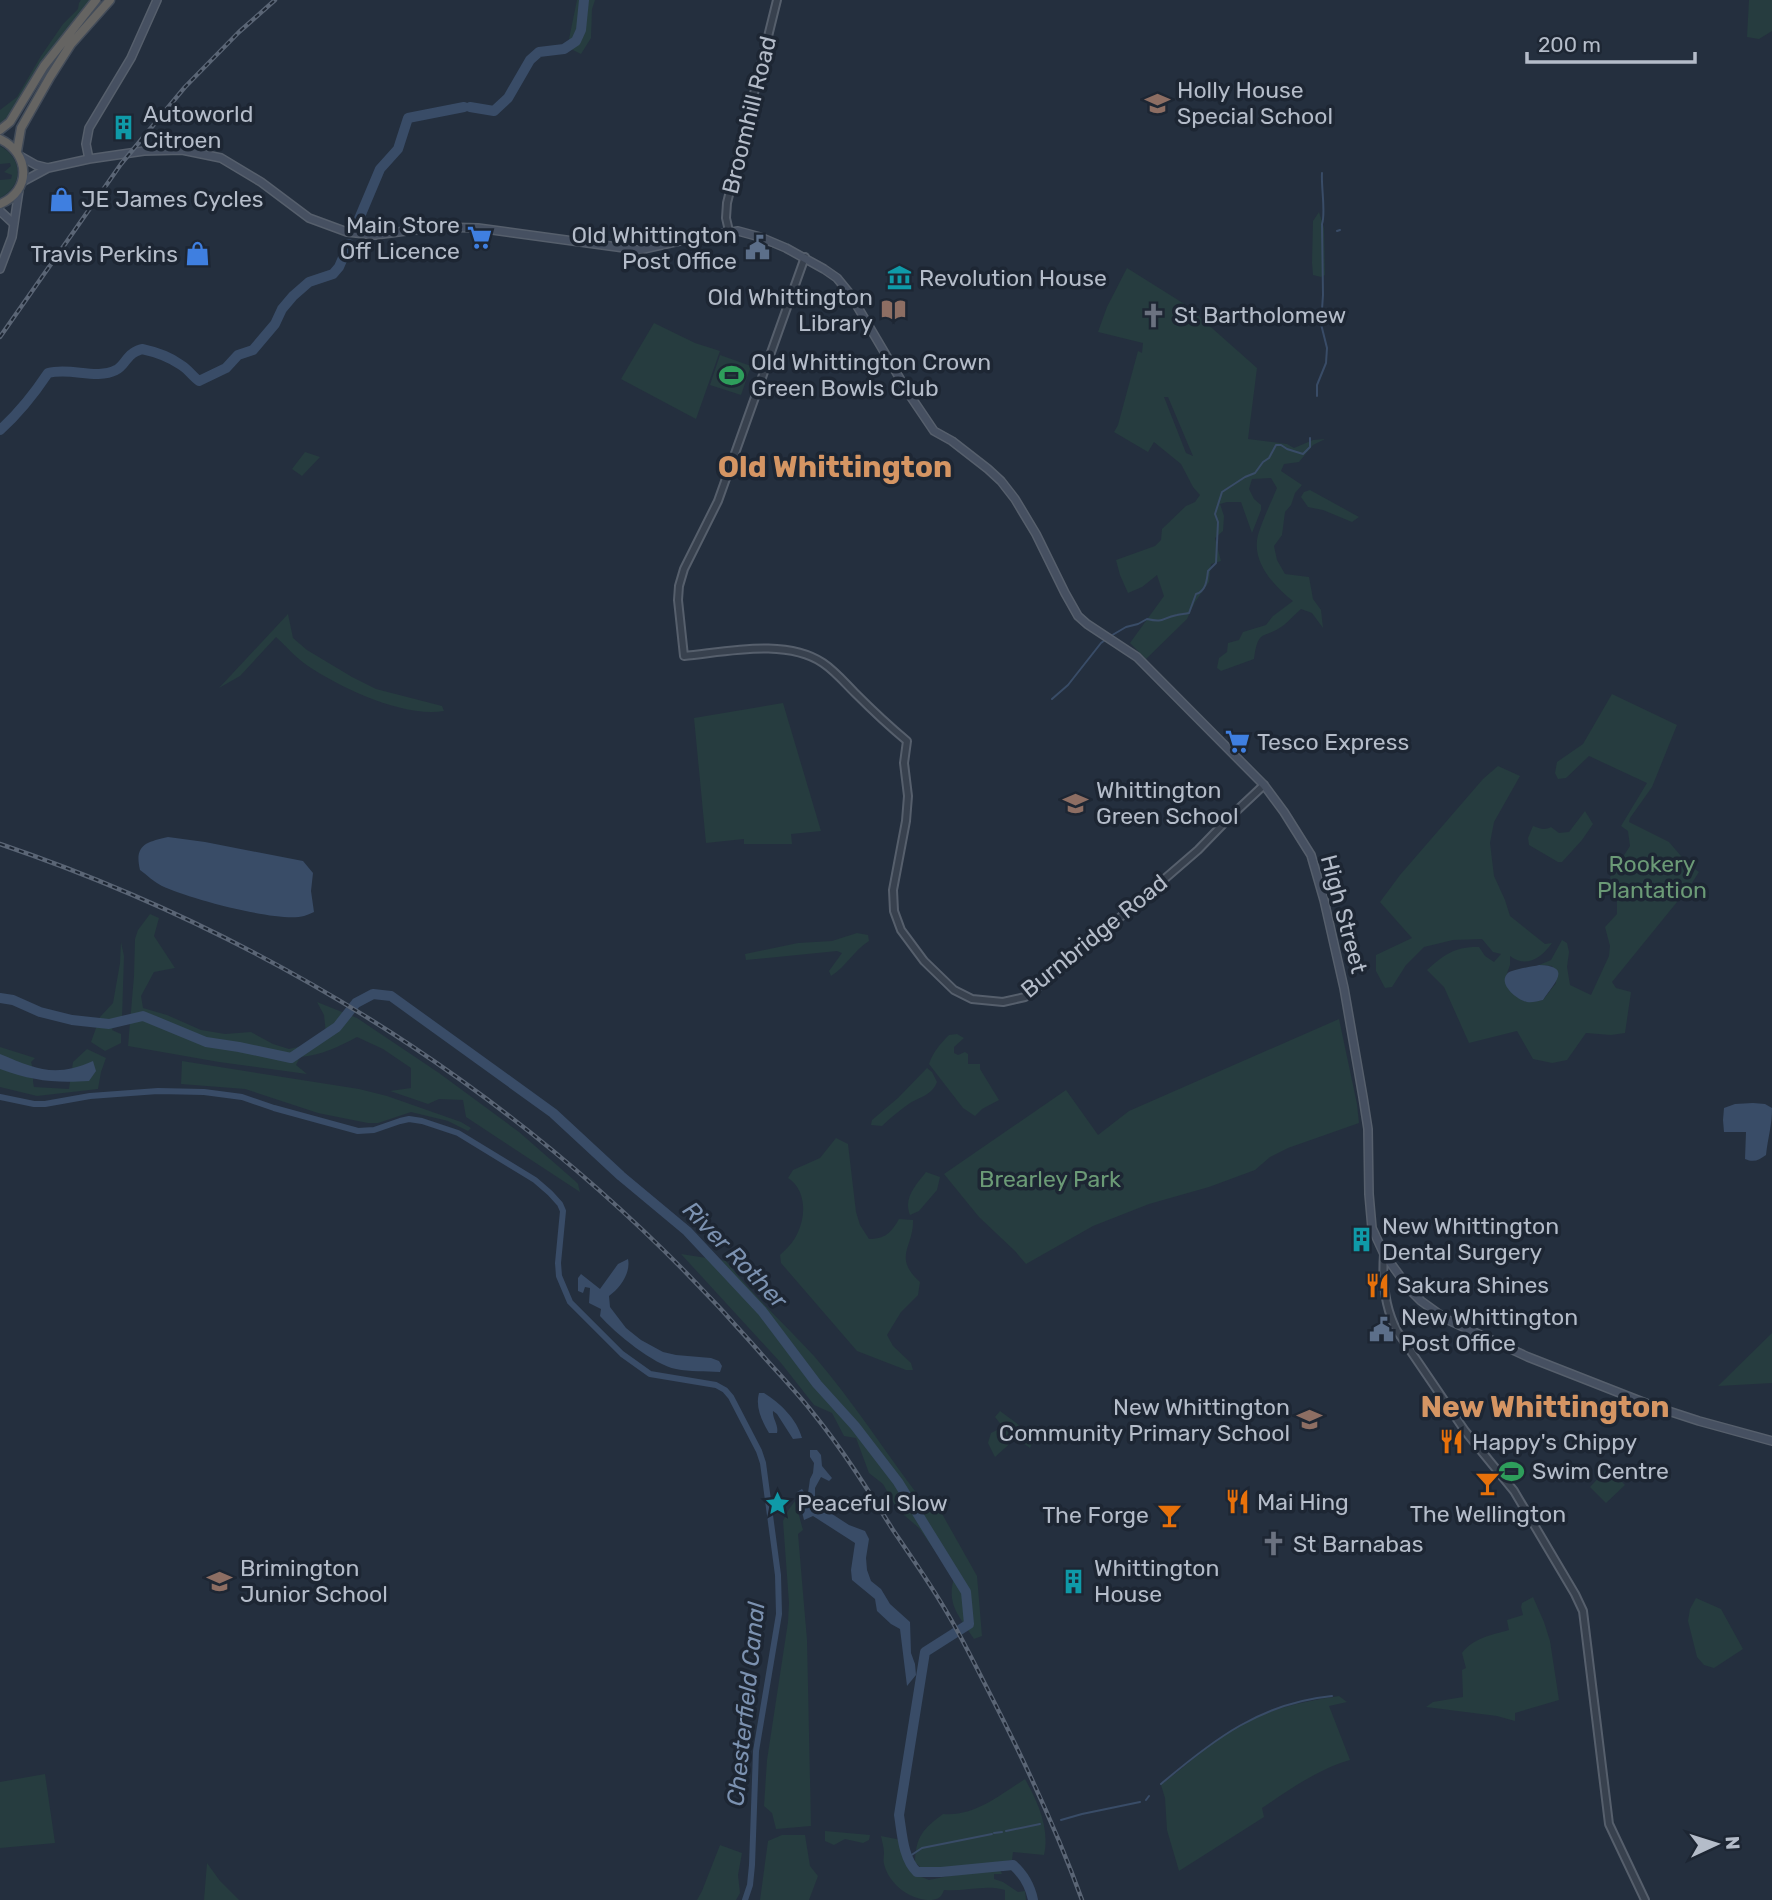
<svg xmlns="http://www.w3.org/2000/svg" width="1772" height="1900" font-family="Rubik,sans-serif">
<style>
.green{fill:#263c3f;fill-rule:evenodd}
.water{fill:#394c67}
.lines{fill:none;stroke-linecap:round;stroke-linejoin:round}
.stream{stroke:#394c67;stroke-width:2}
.canal{stroke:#394c67;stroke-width:6}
.river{stroke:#394c67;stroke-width:10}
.tertiary-casing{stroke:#565f6c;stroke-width:10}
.secondary-casing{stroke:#565f6c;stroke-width:10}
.trunk-casing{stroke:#434c59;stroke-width:11}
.tertiary{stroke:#38414e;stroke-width:6}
.secondary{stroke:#465061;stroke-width:7}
.trunk{stroke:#656462;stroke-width:8}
.rail-casing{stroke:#5a6575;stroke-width:4.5}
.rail{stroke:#1d2633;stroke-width:2;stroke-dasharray:5;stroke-linecap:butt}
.labels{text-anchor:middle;stroke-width:7;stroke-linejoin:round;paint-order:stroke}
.poi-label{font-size:23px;fill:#b4bcc9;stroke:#1d2633;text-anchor:start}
.street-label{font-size:23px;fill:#b4bcc9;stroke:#1d2633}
.park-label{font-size:23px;fill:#6b9a76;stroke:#1d2633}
.water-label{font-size:24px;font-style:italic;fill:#7c92b1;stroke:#1d2633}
.district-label{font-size:30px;font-weight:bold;fill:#d59563;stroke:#1d2633}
</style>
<rect width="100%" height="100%" fill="#242f3e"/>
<path class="green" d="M81,0H92L60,38L13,111L0,124V110L17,97L41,56L63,24L78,9L79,3Z
M577,0H595L592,9L591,38L581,54L571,49L569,39Z
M1749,0H1772V31L1759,39L1747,37Z
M0,146C23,158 24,186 0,198V180L11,179L12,175L4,172L11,166L10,163L0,164Z
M1319,212L1324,228L1325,275L1321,277L1313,275L1312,263L1313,221Z
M1127,268L1186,305L1257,368L1248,439L1287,444L1294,448L1313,440L1325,439L1313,445L1299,462L1284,464L1281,471L1302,485L1295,493L1291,505L1285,512L1282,535L1274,546L1277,560L1285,574L1309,577L1313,599L1321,610L1323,628L1312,613L1301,609C1295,614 1290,620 1284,625C1264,640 1258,627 1254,659L1221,671L1217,668L1219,658L1227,652L1228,643L1239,640L1243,632L1266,625L1273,616L1293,601C1274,586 1251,562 1258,535C1263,518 1271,503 1277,488L1271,478L1252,479L1249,489L1254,499L1261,505V510L1252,533L1241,502H1227L1220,504L1224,516L1223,531L1215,538L1221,561L1211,564L1209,582L1195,602L1187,619L1146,659L1130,643L1164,596L1157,575L1142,587L1128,593L1120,575L1116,560L1155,546L1161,540L1162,529L1186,506L1195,502L1200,495L1193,487L1181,464L1154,442L1148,452L1114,432L1118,425L1138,351L1142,353L1143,343L1098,332L1107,307ZM1164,397H1168L1193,456L1186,453Z
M654,323L695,343L720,351L696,419L621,379Z
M720,355L751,366L741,395L710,385Z
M305,452L320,457L302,476L292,469Z
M1310,490L1359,517L1352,522L1323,510L1308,507L1301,497L1304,492Z
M288,614L293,638L307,650L352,677L376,689L442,706L444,711C404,718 341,688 308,666C296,658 286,646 276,637L240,676L219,688Z
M1612,694L1677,725L1652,787L1630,818L1629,822L1669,842L1687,863L1699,872L1690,886L1612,982L1616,988L1631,992L1625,1033L1611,1035L1586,1033L1567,1060L1552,1063L1533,1059L1517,1031L1469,1043L1444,987L1427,970C1443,955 1456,946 1479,947L1485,956L1494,962L1501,954L1493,952L1482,939L1453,940L1424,947L1406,965L1392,987L1385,988L1376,971V955L1412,938L1380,902L1400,875L1483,779L1498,766L1520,776L1494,822L1490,843L1494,876L1505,900L1510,916L1545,944L1552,943C1542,957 1527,969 1510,956V965L1505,979C1517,998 1519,1005 1543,1000L1556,983L1552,966L1539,965L1551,960L1562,940L1567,943L1569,952L1567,967L1570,985L1591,995L1609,956L1610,946L1605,927L1617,914V900L1610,877L1630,846L1628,831L1621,826L1647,783L1589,756L1566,778L1558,779L1555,773L1557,762L1583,744Z
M783,703L821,831L791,834L792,844H744V839L706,843L694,718Z
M1585,811L1593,824L1582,840L1562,862H1558L1529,845L1528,838L1533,826C1539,828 1544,831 1551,827L1559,833L1569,832Z
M150,914L159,918L154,936L175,968L154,972L141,996L143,1008L167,1015L201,1030L225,1034L251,1032L273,1044L289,1049L307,1045L326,1034L324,1015L317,1002L357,1018L439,1073L519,1132L574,1180L578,1184L580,1192L466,1117L463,1100L439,1099L428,1104L390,1091L411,1088V1068L383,1049L357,1037C338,1047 322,1055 300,1057L296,1065L307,1074L219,1062L128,1046L134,976L135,939L138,930Z
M857,933L868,935L869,941C854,950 846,967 831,976L829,971L842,953L837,951L746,960L745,954L798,943L832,941Z
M121,942L124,956L122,1018L115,1020L112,1030L121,1034V1043L105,1051L91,1042L100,1017L113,1003L120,963Z
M1339,1019L1357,1104L1359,1123L1288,1148L1270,1157L1255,1170L1209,1187L1149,1204L1093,1226L1026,1264L1015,1251L979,1217L944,1174L1066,1090L1098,1135L1129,1111Z
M957,1034L964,1038L954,1047V1053L958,1055L965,1052L968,1054V1064H980V1069L999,1100L982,1109L975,1116L963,1108L929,1064C933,1052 940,1044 949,1035Z
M0,1047L35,1058L31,1062C34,1070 32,1079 34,1087L69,1089L73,1062L87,1049L106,1058L101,1072L98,1089L37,1096L0,1087Z
M182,1061L359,1089L387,1096L461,1122L471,1128L468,1131L448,1121L411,1112L378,1123H368L318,1113L245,1089L181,1084Z
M927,1068L932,1072L937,1082C932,1095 920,1097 910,1103C900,1110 890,1118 882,1126L871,1125L872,1120L898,1098Z
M836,1138L848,1144L856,1212L860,1225L869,1239C885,1239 891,1233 899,1219L913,1220C914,1247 892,1257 920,1282L918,1295L901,1312L887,1335L893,1346L911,1363L913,1370H906L857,1351L781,1263L780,1255C785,1250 791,1245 795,1238C806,1220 808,1191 788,1178L793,1170L820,1158Z
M926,1172L940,1177L937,1190L919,1211L910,1215C903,1198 916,1185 926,1172Z
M681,1254L726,1261C753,1296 785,1324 814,1356C853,1401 885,1452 921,1499L926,1500L932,1496L977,1576L982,1636L974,1639C960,1617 946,1605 954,1578L919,1528L897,1509L883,1484L869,1473L856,1438L844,1436L832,1413L814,1405L781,1363Z
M1772,1333V1383L1718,1386Z
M1000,1411L1035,1437L1030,1448L1016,1438L995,1457L988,1443L991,1433L1003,1427L995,1417Z
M1608,1468L1625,1485L1606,1503L1590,1487Z
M795,1501L803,1530L798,1534L807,1640L811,1826L776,1829L772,1813L764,1806L767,1760L788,1622L789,1603L783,1521L789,1509Z
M1533,1597L1544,1622L1550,1641L1559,1700L1515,1713V1721L1497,1716L1426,1707L1433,1702L1463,1697L1462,1670L1466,1668L1462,1653C1473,1638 1492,1635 1509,1630L1507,1620L1523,1615L1521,1607L1522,1603Z
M1696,1598L1721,1609L1743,1649L1714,1668L1704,1665L1697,1657L1688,1621L1690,1609Z
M1339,1696L1347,1702L1329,1706L1350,1760C1318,1769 1289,1790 1262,1808L1264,1817L1179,1871L1167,1830L1165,1798L1161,1785C1188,1764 1215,1739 1245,1723C1274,1707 1307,1701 1339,1696Z
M45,1774L55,1843L0,1848V1782Z
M1025,1779C1038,1802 1050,1829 1044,1855L1013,1852L1012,1860L943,1871H924L915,1862C916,1836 923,1829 943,1814C974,1817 1000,1795 1025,1779Z
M825,1831L870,1835L869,1840L863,1843L845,1839L834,1845L825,1841Z
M782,1835H805L810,1866L818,1876L809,1900H760L768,1841Z
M881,1836L901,1840C905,1863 905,1871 929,1880L979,1870L1000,1869L1002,1874H994V1879L1003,1882L1018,1892L1025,1891L1026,1900H1005V1890C985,1884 964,1892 944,1890C941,1898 938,1900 928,1900C909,1899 889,1884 884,1864C883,1860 884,1856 884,1853C884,1847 882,1842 881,1836Z
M720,1845L742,1853L738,1875L740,1893L736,1900H697L702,1891Z
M207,1863L220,1881L239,1900H204Z"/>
<path class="water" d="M168,837L205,842L303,861L313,873L311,891L314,912C311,913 308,915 304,916C278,923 187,898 162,886C154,882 147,875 140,870C134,845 146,842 168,837Z
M1539,965C1574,966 1553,984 1543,1000C1538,1001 1532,1003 1527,1002C1517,1000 1498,984 1507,974C1511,969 1532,967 1539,965Z
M0,1054C36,1069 55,1078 93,1061L96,1071L89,1081C54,1083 33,1081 0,1069Z
M1753,1103L1765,1104L1772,1108C1772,1126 1768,1137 1766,1155C1759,1160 1754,1163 1745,1159L1746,1132H1724L1723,1120L1724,1108L1735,1104Z
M628,1259C631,1273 620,1288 609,1296L610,1307L626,1328L641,1340L663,1352L676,1355L711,1358L719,1361L722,1366L720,1372C705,1371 690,1372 676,1369C654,1365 615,1333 600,1316L601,1309L589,1303L590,1288L585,1287L583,1293L578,1291V1278L581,1274L600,1289L618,1264Z
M759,1393H764C780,1403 797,1419 802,1438L793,1439L777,1414L773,1411C772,1418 779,1425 777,1433H769C762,1421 755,1407 759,1393Z
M810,1450H817L821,1455L822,1466L832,1478L829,1481L821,1477L815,1488V1503L849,1525L865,1531L869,1539L866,1558L867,1570L871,1581L881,1589L890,1604L910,1622L911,1653L915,1664L916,1675L907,1686L900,1629L891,1624L877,1611L875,1599L852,1580L851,1570L855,1543L813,1516L804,1520L797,1492L802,1489L806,1495L808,1493L810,1479L813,1473L814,1463L810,1457Z"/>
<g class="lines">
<path class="stream" d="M1337,231L1340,230
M1317,396V385L1326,363L1327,348L1321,324L1323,295L1322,224C1326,213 1321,187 1322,173
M1109,637L1126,627L1138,624L1147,619C1165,623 1161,618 1177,615C1181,614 1185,614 1189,613L1196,594C1206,591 1207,580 1208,571L1216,563L1218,522L1215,514L1222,492L1245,477L1255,473L1263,462L1269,458L1276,445H1281L1287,449L1303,454L1310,447V438
M1052,699L1068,685L1101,643L1105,640
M1161,1784C1214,1739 1261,1703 1332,1696
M1146,1800L1149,1796
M1061,1820L1082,1814L1140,1802
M1006,1831L1040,1824
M994,1833L1002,1832
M907,1858L922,1848L992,1834"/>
<path class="canal" d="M0,1097L34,1104H45L90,1096L158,1091L204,1092L242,1097L274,1108L358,1131L374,1130L400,1121L409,1119L422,1121L458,1133L535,1180L550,1193L560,1204L563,1211L558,1263L559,1276L570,1302L622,1354L650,1374L716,1385L725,1390L731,1397L759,1451L763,1463L778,1575L779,1614L756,1751L752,1865L750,1885L745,1900"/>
<path class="river" d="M470,107L494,111L508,98L530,60L539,52L564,49L576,41L581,30L584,0
M356,226L380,169L398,149L408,118L464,107
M0,430C19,413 34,394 48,373C71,367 96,380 116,370C123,367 126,358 132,354C135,351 139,350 142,349C156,352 170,357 181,365C188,369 192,376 199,381L226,368L238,355L253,350L275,324L282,309L293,296L309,282L333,274L339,267L349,244
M0,998L13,1000L40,1012L72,1020L109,1024L143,1016L206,1042L239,1047L291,1058L337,1027L356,1003L373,994L391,996L553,1113L621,1176L687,1231L762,1311L817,1384L855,1426L898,1482L966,1592L969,1624L925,1652L899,1815C902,1833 903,1859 917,1872H941L1013,1865C1024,1875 1030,1885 1033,1900"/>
<defs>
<path id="tertiary" d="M729,231L726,218L727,203L777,0
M805,257L718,501L684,569L679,586L678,600L684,656C726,652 786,638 823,663C835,671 845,683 855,693C872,710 889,726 907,741L904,763L908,796L906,821L893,890L894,911L901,930L924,961L954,990L972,999L1003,1002L1025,997L1051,977L1198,850L1231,816L1264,785
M1384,1254C1382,1281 1385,1308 1397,1331L1465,1431L1514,1491L1575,1594L1583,1611L1609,1824L1645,1900"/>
<path id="secondary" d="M20,156L36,165L48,168
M89,159L86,144L89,128L131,58L157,0
M22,182L48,168L89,159L144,151L182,150L221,158L261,182L309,218L347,232L375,235L437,227L478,228L639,250L684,240L738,231L760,237L786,248L824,269L837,278L850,294L909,394L934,431L952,441L988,469L1001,481L1015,499L1036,534L1065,593L1078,616L1087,624L1137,657L1264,785L1284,812L1311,855L1324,900L1344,988L1363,1097L1368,1129L1369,1194L1372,1228L1384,1254L1410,1290L1421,1301L1446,1319L1528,1357L1653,1406L1699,1421L1772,1441
M0,211L14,224
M0,269L12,237L19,190"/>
<path id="trunk" d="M0,130L10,122L44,66L96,0
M0,139C30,153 32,191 0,204
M17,151L21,128L50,77L71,44L110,0"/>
</defs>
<use href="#tertiary" class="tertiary-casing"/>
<use href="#secondary" class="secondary-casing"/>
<use href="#trunk" class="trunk-casing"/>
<use href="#tertiary" class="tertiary"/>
<use href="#secondary" class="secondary"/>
<use href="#trunk" class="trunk"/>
<defs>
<path id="rail" d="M0,337L121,164L185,87L239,32L275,0
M0,844C294,944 552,1115 756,1348C775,1370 796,1391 813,1413C843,1450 868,1490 893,1530C912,1558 932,1586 949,1616C963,1640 976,1667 989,1692C1024,1760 1056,1828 1082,1900"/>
</defs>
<use href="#rail" class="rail-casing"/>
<use href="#rail" class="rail"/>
</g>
<defs>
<symbol id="school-bare" viewBox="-9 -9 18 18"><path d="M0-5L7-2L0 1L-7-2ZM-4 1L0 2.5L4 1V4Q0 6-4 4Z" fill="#8d6e63" stroke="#1d2633" stroke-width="2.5" paint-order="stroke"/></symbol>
<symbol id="building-bare" viewBox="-9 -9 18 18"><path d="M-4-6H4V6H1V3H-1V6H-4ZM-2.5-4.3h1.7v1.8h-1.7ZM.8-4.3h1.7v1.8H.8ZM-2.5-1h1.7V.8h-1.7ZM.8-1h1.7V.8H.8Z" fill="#0f9aa8" stroke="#1d2633" stroke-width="2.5" paint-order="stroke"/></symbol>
<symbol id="shop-bare" viewBox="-9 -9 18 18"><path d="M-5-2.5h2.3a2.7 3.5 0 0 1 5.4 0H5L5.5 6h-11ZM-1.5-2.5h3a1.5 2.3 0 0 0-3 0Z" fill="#3f7fe0" stroke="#1d2633" stroke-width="2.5" paint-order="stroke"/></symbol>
<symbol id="supermarket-bare" viewBox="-9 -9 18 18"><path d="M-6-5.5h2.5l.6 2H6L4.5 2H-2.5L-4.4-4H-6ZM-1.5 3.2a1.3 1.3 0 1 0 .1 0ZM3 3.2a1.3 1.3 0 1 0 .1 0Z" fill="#3f7fe0" stroke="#1d2633" stroke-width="2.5" paint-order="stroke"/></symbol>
<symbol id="civic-bare" viewBox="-9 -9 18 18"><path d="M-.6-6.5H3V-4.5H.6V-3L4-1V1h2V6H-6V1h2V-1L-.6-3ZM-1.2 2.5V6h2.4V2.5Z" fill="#5c6f8a" stroke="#1d2633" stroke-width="2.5" paint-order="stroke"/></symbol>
<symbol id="museum-bare" viewBox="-9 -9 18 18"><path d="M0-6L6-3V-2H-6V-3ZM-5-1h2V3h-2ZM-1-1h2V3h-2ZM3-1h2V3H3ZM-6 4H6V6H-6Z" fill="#0f9aa8" stroke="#1d2633" stroke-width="2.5" paint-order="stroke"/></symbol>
<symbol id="library-bare" viewBox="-9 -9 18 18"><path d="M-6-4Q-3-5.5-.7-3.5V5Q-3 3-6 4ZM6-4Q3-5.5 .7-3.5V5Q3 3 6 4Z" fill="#8d6e63" stroke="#1d2633" stroke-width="2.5" paint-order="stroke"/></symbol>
<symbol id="church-bare" viewBox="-9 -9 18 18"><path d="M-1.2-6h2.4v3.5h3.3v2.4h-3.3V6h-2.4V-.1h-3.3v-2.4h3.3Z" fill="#6b7280" stroke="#1d2633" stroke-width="2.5" paint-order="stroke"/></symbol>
<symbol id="stadium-bare" viewBox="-9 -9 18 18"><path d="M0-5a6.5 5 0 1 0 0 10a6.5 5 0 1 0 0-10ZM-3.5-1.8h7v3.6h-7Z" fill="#2e9e5b" stroke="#1d2633" stroke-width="2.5" paint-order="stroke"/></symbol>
<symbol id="restaurant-bare" viewBox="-9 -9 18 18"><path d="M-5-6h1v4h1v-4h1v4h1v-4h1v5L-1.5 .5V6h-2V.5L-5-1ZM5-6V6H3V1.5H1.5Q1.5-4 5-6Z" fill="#e8710a" stroke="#1d2633" stroke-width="2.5" paint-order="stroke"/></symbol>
<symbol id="bar-bare" viewBox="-9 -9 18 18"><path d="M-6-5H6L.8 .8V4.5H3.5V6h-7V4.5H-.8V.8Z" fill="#e8710a" stroke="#1d2633" stroke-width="2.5" paint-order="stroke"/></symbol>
<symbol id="sight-bare" viewBox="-9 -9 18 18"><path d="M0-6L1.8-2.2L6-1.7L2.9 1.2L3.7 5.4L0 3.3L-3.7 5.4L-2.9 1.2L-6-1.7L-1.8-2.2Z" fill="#0f9aa8" stroke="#1d2633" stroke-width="2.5" paint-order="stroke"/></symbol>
</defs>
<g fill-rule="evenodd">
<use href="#school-bare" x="1140" y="86" width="35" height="35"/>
<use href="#building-bare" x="106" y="110" width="35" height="35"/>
<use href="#shop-bare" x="44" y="182" width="35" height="35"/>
<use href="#supermarket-bare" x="462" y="220" width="35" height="35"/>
<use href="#civic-bare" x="740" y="230" width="35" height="35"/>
<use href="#shop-bare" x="180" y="236" width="35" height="35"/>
<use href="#museum-bare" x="882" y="260" width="35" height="35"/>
<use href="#library-bare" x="876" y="292" width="35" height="35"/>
<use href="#church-bare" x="1136" y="298" width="35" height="35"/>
<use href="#stadium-bare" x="714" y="358" width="35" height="35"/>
<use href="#supermarket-bare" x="1220" y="724" width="35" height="35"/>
<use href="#school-bare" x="1058" y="786" width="35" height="35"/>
<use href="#building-bare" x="1344" y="1222" width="35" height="35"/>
<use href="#restaurant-bare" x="1360" y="1268" width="35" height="35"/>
<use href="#civic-bare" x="1364" y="1312" width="35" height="35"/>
<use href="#school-bare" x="1292" y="1402" width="35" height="35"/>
<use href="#restaurant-bare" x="1434" y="1424" width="35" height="35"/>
<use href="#stadium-bare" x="1494" y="1454" width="35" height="35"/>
<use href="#bar-bare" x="1470" y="1466" width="35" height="35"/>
<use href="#restaurant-bare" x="1220" y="1484" width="35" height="35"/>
<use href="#sight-bare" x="760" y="1486" width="35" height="35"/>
<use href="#bar-bare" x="1152" y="1498" width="35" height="35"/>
<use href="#church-bare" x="1256" y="1526" width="35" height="35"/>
<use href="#school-bare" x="202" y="1564" width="35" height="35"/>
<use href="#building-bare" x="1056" y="1564" width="35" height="35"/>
</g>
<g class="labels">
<g class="poi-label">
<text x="1177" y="98">Holly House<tspan x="1177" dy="26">Special School</tspan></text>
<text x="143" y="122">Autoworld<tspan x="143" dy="26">Citroen</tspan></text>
<text x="81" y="207">JE James Cycles</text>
<text x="460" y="233" text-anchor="end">Main Store<tspan x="460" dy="26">Off Licence</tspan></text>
<text x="737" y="243" text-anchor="end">Old Whittington<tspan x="737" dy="26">Post Office</tspan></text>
<text x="178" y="262" text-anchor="end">Travis Perkins</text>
<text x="919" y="286">Revolution House</text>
<text x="873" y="305" text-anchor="end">Old Whittington<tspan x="873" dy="26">Library</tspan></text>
<text x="1174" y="323">St Bartholomew</text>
<text x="751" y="370">Old Whittington Crown<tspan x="751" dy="26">Green Bowls Club</tspan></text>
<text x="1257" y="750">Tesco Express</text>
<text x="1096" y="798">Whittington<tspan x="1096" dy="26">Green School</tspan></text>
<text x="1382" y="1234">New Whittington<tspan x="1382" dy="26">Dental Surgery</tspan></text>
<text x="1397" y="1293">Sakura Shines</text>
<text x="1401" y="1325">New Whittington<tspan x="1401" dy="26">Post Office</tspan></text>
<text x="1290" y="1415" text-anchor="end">New Whittington<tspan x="1290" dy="26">Community Primary School</tspan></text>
<text x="1472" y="1450">Happy's Chippy</text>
<text x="1532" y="1479">Swim Centre</text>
<text x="1257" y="1510">Mai Hing</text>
<text x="797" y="1511">Peaceful Slow</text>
<text x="1488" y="1522" text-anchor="middle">The Wellington</text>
<text x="1149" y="1523" text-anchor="end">The Forge</text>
<text x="1293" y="1552">St Barnabas</text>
<text x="240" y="1576">Brimington<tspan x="240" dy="26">Junior School</tspan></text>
<text x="1094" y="1576">Whittington<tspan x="1094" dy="26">House</tspan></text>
</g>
<g class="street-label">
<text transform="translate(749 115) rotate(-76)" y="8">Broomhill Road</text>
<text transform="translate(1344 914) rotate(75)" y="8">High Street</text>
<text transform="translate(1094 936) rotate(-39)" y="8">Burnbridge Road</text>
</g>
<g class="park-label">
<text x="1652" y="872">Rookery<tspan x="1652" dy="26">Plantation</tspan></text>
<text x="1050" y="1187">Brearley Park</text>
</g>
<g class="water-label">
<text transform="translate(735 1255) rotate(46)" y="8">River Rother</text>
<text transform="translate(746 1704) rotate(-84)" y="8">Chesterfield Canal</text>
</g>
<g class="district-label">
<text x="835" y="477">Old Whittington</text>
<text x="1545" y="1417">New Whittington</text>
</g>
</g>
<g transform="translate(1716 1844) rotate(86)" stroke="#1d2633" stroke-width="5" paint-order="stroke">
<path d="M0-5L12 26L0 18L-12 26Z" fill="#b4bcc9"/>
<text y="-10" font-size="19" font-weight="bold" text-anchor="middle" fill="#b4bcc9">N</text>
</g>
<path d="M1527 52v10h168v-10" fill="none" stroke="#b4bcc9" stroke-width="3.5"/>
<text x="1538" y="52" font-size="21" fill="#b4bcc9" stroke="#1d2633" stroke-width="5" paint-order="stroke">200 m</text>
</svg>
